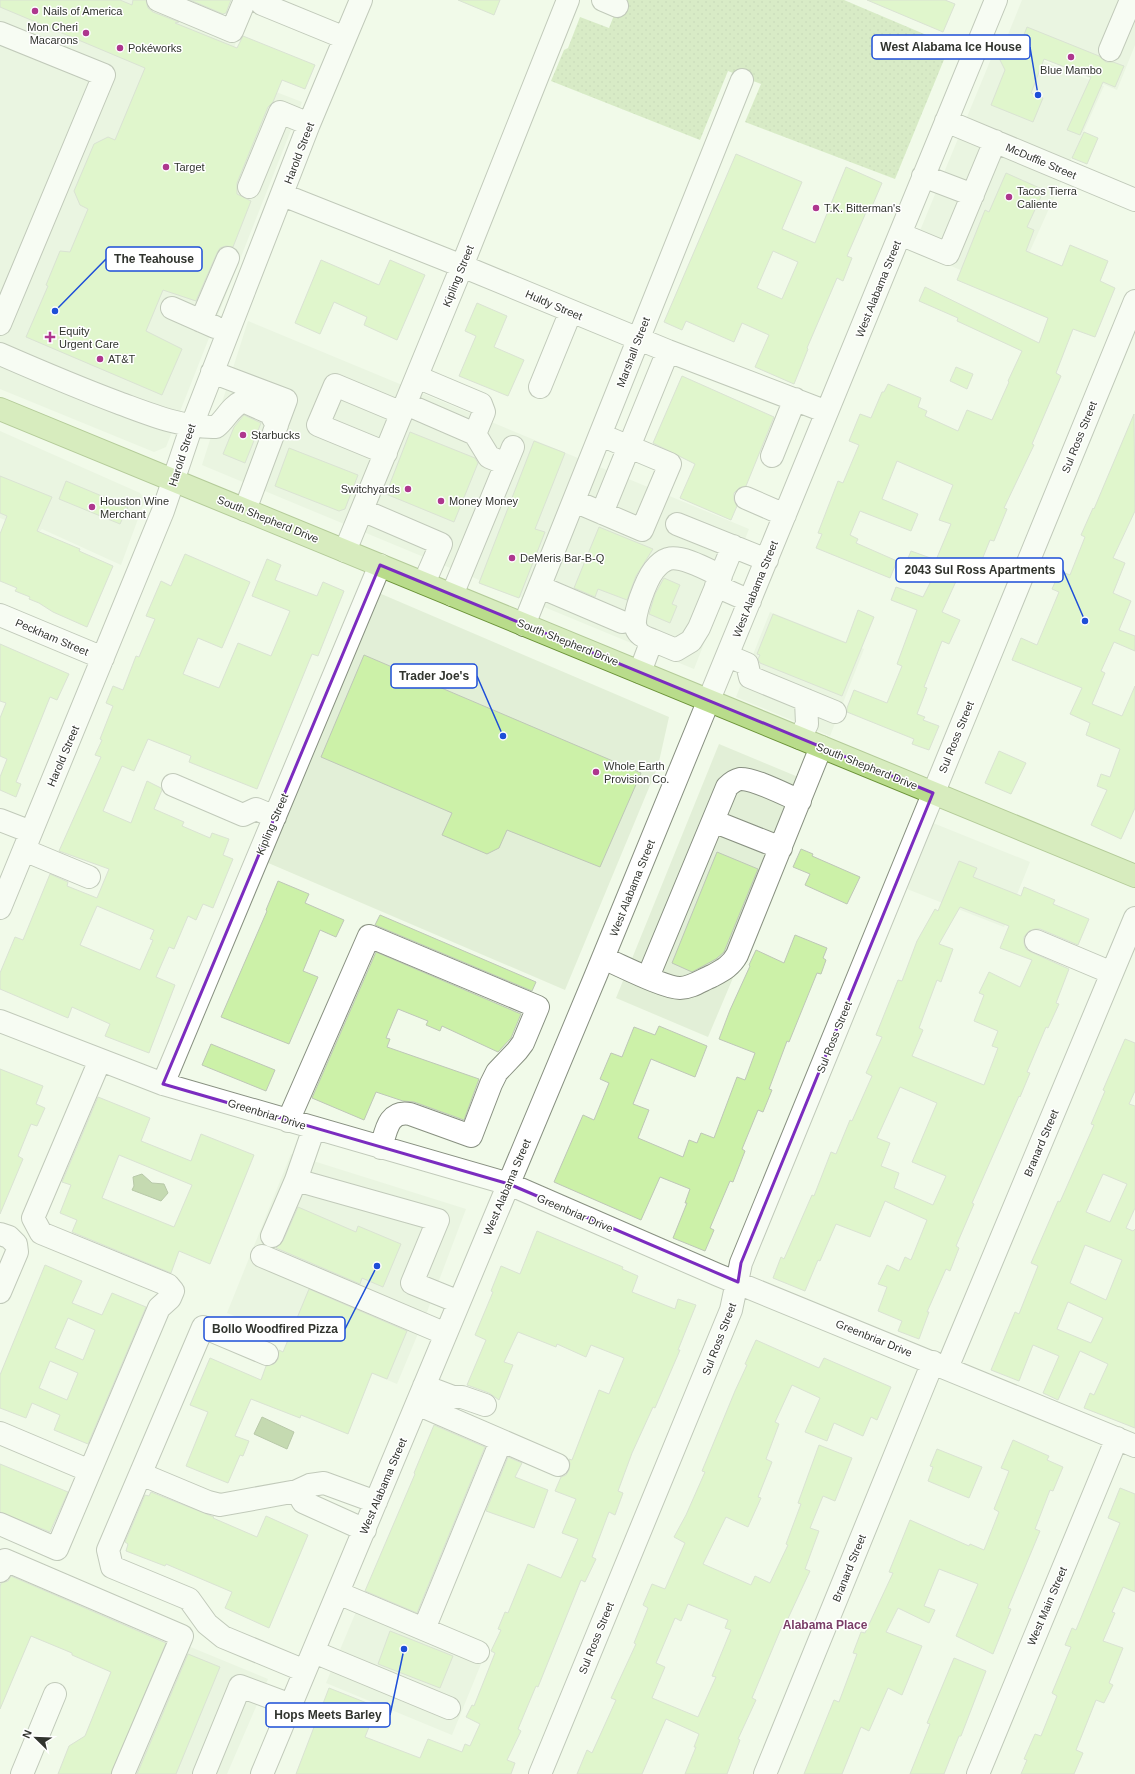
<svg xmlns="http://www.w3.org/2000/svg" width="1135" height="1774" font-family="Arial,sans-serif">
<style>
.built{fill:#e2efd7}
.green{fill:url(#green-dots)}
.water{fill:#90b36d;stroke:#748d5a}
.building{fill:#ccf1a8;stroke:#bec7b7;fill-rule:evenodd}
.lines{fill:none;stroke-linecap:round;stroke-linejoin:round}
.minor-casing{stroke:#889081;stroke-width:24}
.major-casing{stroke:#6b9238;stroke-width:24}
.minor{stroke:#fff;stroke-width:22}
.major{stroke:#b9dc8b;stroke-width:22}
.marked{fill:none;stroke:#7b2cbf;stroke-width:3;stroke-linejoin:round}
.poi-dot{fill:#ae378e;stroke:#fff;stroke-width:1.5}
.labels{text-anchor:middle;stroke-width:3;stroke-linejoin:round;paint-order:stroke}
.poi-label{font-size:11px;fill:#31342e;stroke:#fff;text-anchor:start}
.street-label{font-size:11px;fill:#31342e;stroke:#fff}
.neighbourhood-label{font-size:12px;font-weight:bold;fill:#7a3e67;stroke:#fff}
.leader{fill:none;stroke:#1d4ed8;stroke-width:1.5}
.callout-dot{fill:#1d4ed8;stroke:#fff;stroke-width:1.5}
.callout{fill:#fff;stroke:#1d4ed8;stroke-width:1.5}
.callout-label{font-size:12px;text-anchor:middle;font-weight:bold;fill:#31342e}
</style>
<defs>
<pattern id="green-dots" width="8" height="8" patternUnits="userSpaceOnUse"><rect width="8" height="8" fill="#bada9c"/><path d="M2 2h.1M6 6h.1" fill="none" stroke="#a0bc87" stroke-width="1.8" stroke-linecap="round"/></pattern>
</defs>
<rect width="100%" height="100%" fill="#f1fae9"/>
<path class="built" d="M0,0H139L237,40L224,72L302,102L166,447L154,452L0,389Z
M1022,0H1135V45L1117,90L1005,42Z
M998,42L1104,86L1012,291L912,250Z
M248,321L749,529L694,669L202,465Z
M0,431L140,493L145,500L121,565L42,529L38,533L0,518Z
M379,593L669,717L658,766L565,990L266,862Z
M770,612L864,649L830,736L736,697Z
M719,744L815,784L708,1037L616,998Z
M933,823L1030,862L1004,927L907,889Z
M291,1154L466,1209L427,1312L397,1384L227,1313Z
M358,1607L483,1659L452,1735L326,1683Z
M188,1646L268,1679L227,1774H135Z"/>
<path class="green" d="M620,0H844L950,45L895,179L745,122L761,84L728,71L700,140L551,81L564,50L568,48L580,17L609,28Z"/>
<path class="water" d="M142,1174L152,1183L164,1184L168,1193L161,1201L132,1190L134,1186L133,1177Z
M262,1417L294,1432L287,1449L254,1434Z"/>
<path class="building" d="M0,0H120L132,5L133,0H146L148,8L153,12L179,22L175,23L237,48L243,36L315,65L305,89L282,80L273,102L268,107L237,183V194L251,201L233,247L226,246L220,248L217,253L196,301L163,290L146,331L182,349L162,395L26,337L48,286L46,285L60,251L70,252L88,209L80,205L74,191L94,144L108,137L115,140L145,68L0,7Z
M190,0H231L226,13L223,14Z
M458,0H500L494,15Z
M867,0H945L955,4L943,32Z
M1027,27L1099,56L1106,62H1113L1124,66L1115,87L1103,82L1080,135L1067,130L1091,77L1044,59L1031,93L1043,98L1033,122L991,105L1005,70L997,54L1018,50Z
M1084,132L1098,138L1087,164L1072,158Z
M736,154L802,182L782,229L815,243L846,167L882,183L870,211L867,210L847,256L852,258L843,281L837,278L807,348L808,349L794,384L755,367L769,335L742,323L734,342L686,321L682,330L664,322ZM773,251L798,262L782,299L757,288Z
M1006,173L1044,190L1027,227L1034,230L1026,251L1062,266L1070,245L1108,261L1100,281L1115,288L1095,337L1073,329L1056,373L1061,376L1032,444L1034,445L1004,508L1007,509L994,541L990,540L977,572L963,566L942,612L960,620L949,644L942,641L924,687L927,688L917,714L925,717L923,720L939,726L929,750L912,744L914,739L847,712V708L854,690L887,703L902,666L897,664L917,610L891,600L896,587L923,597L935,573L906,563L911,551L936,560L951,524L939,520L953,485L897,461L882,499L918,514L911,531L860,511L850,535L858,539L856,543L897,561L890,578L816,548L822,534L818,533L838,481L843,483L859,445L849,441L860,414L871,418L882,392H884L888,384L921,398L918,407L927,411L925,416L958,431L967,410L992,420L1009,382L1008,381L1022,351L957,321L958,318L919,301L925,287L1039,343L1048,318L957,280L985,210L989,212Z
M321,260L379,285L390,260L425,275L397,340L364,325L367,317L334,302L320,334L295,323Z
M477,303L507,316L494,347L524,360L508,396L459,376L476,336L465,331Z
M956,367L973,374L967,389L950,381Z
M682,376L774,417L746,486L739,488L734,493V500L737,506L731,520L680,498L695,464L653,443Z
M1134,414L1135,511L1113,558L1125,563L1113,593L1131,601L1119,630L1135,636V651L1114,642L1101,671L1105,673L1092,704L1122,716L1135,686V808L1121,839L1091,825L1107,790L1097,786L1101,774L1110,777L1120,749L1086,735L1090,723L1070,714L1082,688L1012,660L1021,638L1037,645L1059,592L1052,589L1060,571L1070,575L1085,537L1081,535L1093,508L1094,509Z
M244,415L261,423L245,463L223,454L234,427Z
M410,432L475,458L478,463L454,522L386,494Z
M534,441L565,453L535,529L545,532L519,598L479,583Z
M289,448L358,475L345,509L339,511L275,486Z
M0,476L52,497L37,531L80,549L79,551L113,566L87,627L53,612L39,603L29,599L30,597L15,591L17,588L0,581V534L7,516L0,513Z
M66,481L128,507L120,524L59,499Z
M599,527L653,549L636,576L627,600L598,589L595,597L574,588Z
M185,554L250,582L222,648L198,638L183,674L219,688L238,643L271,656L290,611L252,596L267,559L281,565L275,580L317,596L323,582L344,591L318,656L312,654L257,789L189,762L191,756L148,739L134,771L122,766L103,811L131,823L147,781L161,788L162,790L154,809L184,822L182,826L210,838L212,833L229,839L223,855L233,859L213,908L203,904L196,920L188,916L174,949L169,947L156,977L175,985L149,1053L105,1036L110,1024L72,1007L68,1018L0,989V973L15,937L23,940L50,874L68,882L67,886L97,898L109,869L59,851L101,757L95,755L102,740L100,739L113,706L106,703L113,686L123,690L136,656L139,657L155,619L146,616L161,581L171,586ZM97,906L154,930L150,939L153,940L140,970L80,945Z
M664,578L680,585L672,604L677,606L670,623L649,614L655,594Z
M858,610L874,617L842,696L760,663L758,659L760,655L757,654L773,614L846,643Z
M0,644L69,674L57,700L50,697L16,782L21,784L16,797L0,790V777L7,759L0,756V718L6,703L0,701Z
M364,655L641,773L600,867L507,830L499,848L487,854L442,835L452,813L321,757Z
M999,751L1026,763L1011,794L985,783Z
M801,849L813,854L812,856L860,877L847,904L805,885L810,874L793,867Z
M717,852L758,869L724,952L716,959L692,972L672,963Z
M959,861L977,868L973,877L1021,896L1024,887L1055,900L1053,904L1089,919L1078,945L1040,929H1035L1029,931L1024,937V943L1026,949L1031,952L1069,969L1056,1003L1059,1004L1048,1028L1046,1027L1027,1072L1030,1073L1020,1097L1019,1096L972,1203L974,1204L956,1246L959,1248L950,1271L946,1269L927,1312H929L919,1339L898,1331L902,1321L878,1311L887,1287L878,1284L887,1265L899,1271L905,1257L911,1260L927,1220L885,1201L870,1237L836,1224L820,1261L818,1260L805,1291L773,1278L781,1257L784,1259L812,1195L814,1196L831,1152L836,1154L850,1120L852,1121L872,1076L866,1073L882,1037L876,1035L898,980L902,981L917,941L935,909L938,911ZM960,907L1009,926L1000,948L1032,960L1020,987L989,972L979,993L984,995L974,1021L998,1031L992,1046L998,1048L984,1085L912,1056L923,1030L919,1028L937,980L941,982L953,949L939,944ZM900,1087L937,1103L912,1162L946,1176L933,1205L894,1188L899,1173L881,1166L890,1143L877,1138Z
M278,881L309,894L305,903L344,920L336,937L320,930L303,971L318,977L289,1044L221,1017L267,911L266,910Z
M380,915L536,982L532,991L375,925Z
M795,935L827,948L823,958L826,960L821,974L817,973L789,1042L787,1041L769,1089L772,1090L763,1112L758,1110L742,1149L745,1151L733,1182L730,1181L710,1228L714,1230L705,1251L673,1238L687,1203H685L690,1189L660,1177L641,1220L554,1182L583,1115L594,1120L609,1083L600,1079L611,1053L622,1057L634,1027L655,1035L659,1026L707,1046L695,1077L651,1059L633,1104L649,1110L638,1138L683,1157L689,1140L697,1143L701,1133L714,1138L737,1077L745,1080L755,1053L719,1039L730,1010L750,966L749,965L756,950L784,963Z
M376,952L521,1014L511,1038L498,1052L442,1026L440,1031L426,1025L428,1021L398,1009L386,1038L390,1039L387,1047L479,1079L464,1120L414,1102L403,1101L376,1092L364,1120L312,1098Z
M1125,1039L1135,1043V1091L1129,1104L1135,1106V1208L1126,1228L1133,1231L1135,1229V1428L1084,1408L1090,1393L1094,1395L1108,1364L1080,1351L1058,1400L1043,1393L1059,1356L1033,1345L1019,1381L991,1370L1015,1312L1019,1314L1038,1266L1031,1263L1058,1201L1060,1202L1094,1125L1091,1124L1105,1091L1103,1090ZM1103,1174L1127,1184L1110,1222L1086,1212ZM1085,1245L1122,1260L1106,1300L1070,1283ZM1068,1302L1103,1318L1091,1343L1057,1329Z
M211,1044L275,1070L266,1091L202,1065Z
M0,1069L43,1086L36,1104L45,1108L37,1126L31,1124L18,1156L23,1159L0,1214Z
M98,1097L150,1118L141,1141L191,1161L201,1134L254,1155L210,1264L179,1251L171,1273L72,1232L77,1220L60,1213L71,1185L62,1182ZM119,1155L192,1185L174,1227L102,1198Z
M298,1207L356,1232L358,1226L401,1244L383,1287L362,1278L360,1284L276,1248L283,1241Z
M537,1231L623,1267L622,1269L638,1276L632,1292L675,1309L678,1299L696,1305L678,1350H680L655,1408L653,1407L632,1453L618,1491L623,1493L615,1515L609,1512L592,1557L596,1559L585,1582L581,1580L538,1687L536,1686L518,1729L521,1731L507,1760L515,1763L511,1774H296L329,1688L377,1707L365,1737L420,1758L428,1739L462,1752L465,1744L470,1746L480,1724L466,1717L472,1705L474,1706L495,1653L491,1651L501,1630L498,1629L505,1612L508,1613L528,1564L561,1578L578,1539L562,1533L576,1499L555,1491L561,1477L566,1475L569,1470L570,1464L569,1459L572,1460L599,1390L609,1394L624,1358L591,1345L586,1357L557,1344L556,1347L518,1332L504,1362L513,1365L499,1400L489,1393L467,1385L486,1340L475,1335L493,1292L491,1291L501,1266L520,1274Z
M45,1265L82,1281L72,1303L102,1315L112,1293L146,1307L88,1444L54,1430L60,1415L32,1403L26,1418L0,1408V1375ZM68,1318L95,1330L83,1360L55,1348ZM50,1361L78,1373L67,1400L39,1388Z
M309,1289L407,1331L387,1379L372,1373L348,1434L301,1415L300,1418L251,1399L235,1436L249,1441L243,1456L240,1455L228,1483L186,1466L208,1412L190,1405L210,1358L261,1380L266,1366L274,1364L278,1359L279,1350L283,1352Z
M756,1340L819,1368L824,1358L891,1387L877,1420L871,1417L863,1436L834,1423L827,1441L805,1432L820,1398L792,1385L775,1422L779,1424L766,1459L772,1462L758,1497L761,1498L748,1527L726,1517L703,1564L751,1585L755,1576L770,1583L788,1545L786,1544L801,1504L798,1503L819,1445L852,1458L835,1501L823,1496L810,1528L819,1531L805,1569L810,1571L784,1627L782,1626L752,1698L756,1700L738,1739L740,1740L727,1774H685L696,1747H694L699,1734L666,1719L642,1774H577L587,1750L592,1753L616,1700L611,1698L636,1644L634,1643L648,1608L643,1605L652,1584L665,1589L685,1543L674,1537L686,1515L705,1472L702,1471L735,1391L747,1365L745,1364ZM688,1604L728,1620L725,1628L731,1630L712,1676L716,1677L698,1717L652,1698L665,1667L656,1663L675,1618L681,1621Z
M434,1425L485,1447L417,1613L365,1591L415,1474L414,1473Z
M1013,1440L1049,1456L1047,1460L1063,1467L1053,1491L1050,1490L1035,1529L1040,1531L1008,1608L1011,1609L993,1654L956,1636L978,1584L939,1569L924,1606L935,1610L929,1623L898,1608L886,1632L922,1646L902,1695L888,1688L869,1731L861,1727L842,1774H804L834,1700L839,1702L857,1654L853,1653L861,1632L865,1633L893,1573L889,1572L910,1520L969,1546L970,1544L984,1550L999,1512L994,1509L1009,1471L1001,1468Z
M937,1449L982,1467L969,1498L928,1481L933,1467L930,1466Z
M508,1457L522,1463L515,1477L548,1490L534,1528L486,1511Z
M0,1464L68,1492L50,1532L0,1512Z
M1120,1488L1135,1494V1592L1123,1587L1112,1612L1115,1613L1103,1641L1123,1648L1109,1683L1113,1685L1104,1703L1096,1700L1076,1750L1083,1753L1074,1774H1021L1027,1760L1024,1759L1035,1734L1041,1736L1057,1696L1052,1693L1071,1647L1065,1645L1072,1628L1076,1630L1120,1523L1108,1518Z
M151,1492L214,1517L213,1518L257,1537L266,1516L308,1535L269,1628L225,1608L232,1592L166,1564L165,1566L126,1551L128,1544L125,1542L145,1495L149,1496Z
M11,1576L166,1643L111,1774H58L69,1746L85,1736L111,1672L72,1655V1653L31,1636L0,1709V1587L1,1583L8,1581Z
M390,1631L453,1656L440,1688L378,1664Z
M188,1654L220,1667L176,1774H137Z
M954,1658L986,1671L961,1736H959L944,1774H910L930,1724L927,1723Z"/>
<g class="lines">
<defs>
<path id="minor" d="M158,0L232,31L245,0
M603,0L617,6
M262,4L345,38
M0,33L104,75L0,324
M1110,50L1131,0
M946,121L1135,200
M923,176L973,195
M249,187L280,112L309,124
M283,195L462,266L668,351L827,412
M900,234L948,254L995,141
M172,308L215,327
M201,321L228,258
M0,354C39,371 79,388 119,403C149,414 182,428 216,427C226,419 230,407 243,401L270,413L277,425
M212,372L286,400L245,510
M540,387L571,311
M406,404L475,434L484,412L481,404L417,377
M475,434L489,457L506,464
M386,453L318,425L335,385L402,413
M772,456L795,399
M746,498L785,515
M574,501L642,530L670,464L601,435
M362,510L441,544L424,583
M602,513L668,351
M677,524L767,560
M345,551L462,266L568,0
M716,586L750,601
M540,587L622,622
M452,595L513,447
M0,615L103,658
M524,625L742,80
M652,640C645,637 639,636 636,628C631,617 647,579 654,570C658,565 662,561 668,559C682,555 708,570 721,576
M728,656L747,664L750,677L835,712
M640,672L652,640L676,650L691,641L699,628L733,546
M800,738L807,724L806,700
M173,785L243,815L256,809L275,817
M0,820L31,832
M713,821L781,848
M24,850L89,877
M0,908L163,511L192,425L309,124L361,0
M1036,941L1112,973
M603,958C620,965 664,988 680,988C691,988 702,980 712,976C723,970 731,966 737,955L821,747
M648,977L727,787C731,783 735,780 740,779C753,778 786,795 800,801
M0,1021L163,1084L509,1184L718,1275L1135,1446
M163,1084L380,565
M288,1121L369,936L538,1007L523,1043L517,1051L497,1072L491,1084L471,1136L410,1114C388,1110 386,1131 381,1148
M296,1180L438,1220L412,1283L459,1302
M0,1234L9,1237L16,1244L17,1252L0,1292
M272,1236L296,1180L314,1128
M262,1256L446,1334
M267,1354L203,1327L108,1550L112,1567L189,1599L207,1624L223,1637L305,1671
M947,1368L1135,918
M424,1386L453,1397H462L485,1405
M417,1404L558,1465
M0,1433L90,1471
M141,1474L208,1502L220,1505L297,1491
M0,1524L57,1549L159,1308L170,1298L173,1291L168,1285L41,1233L33,1218L100,1060
M365,1530L303,1502L297,1491L310,1485L324,1483L376,1502
M0,1571L5,1560L182,1636L123,1774
M338,1593L478,1652
M424,1629L501,1441
M314,1652L449,1708
M22,1774L55,1694
M204,1774L240,1686L291,1705
M262,1774L596,975L996,0
M540,1774L731,1310L741,1263L1135,301
M765,1774L933,1362
M978,1774L1117,1438"/>
<path id="major" d="M0,409L1135,876"/>
</defs>
<use href="#minor" class="minor-casing"/>
<use href="#major" class="major-casing"/>
<use href="#minor" class="minor"/>
<use href="#major" class="major"/>
</g>
<path d="M0 0H1135V1774H0ZM380,565L933,793L741,1263L738,1282L509,1184L163,1084Z" fill="#f1fae9" fill-opacity=".55" fill-rule="evenodd"/>
<path class="marked" d="M380,565L933,793L741,1263L738,1282L509,1184L163,1084Z"/>
<g class="poi-dot">
<circle cx="35" cy="11" r="4"/>
<circle cx="86" cy="33" r="4"/>
<circle cx="120" cy="48" r="4"/>
<circle cx="1071" cy="57" r="4"/>
<circle cx="166" cy="167" r="4"/>
<circle cx="1009" cy="197" r="4"/>
<circle cx="816" cy="208" r="4"/>
<path d="M48 331h4v4h4v4h-4v4h-4v-4h-4v-4h4z"/>
<circle cx="100" cy="359" r="4"/>
<circle cx="243" cy="435" r="4"/>
<circle cx="408" cy="489" r="4"/>
<circle cx="441" cy="501" r="4"/>
<circle cx="92" cy="507" r="4"/>
<circle cx="512" cy="558" r="4"/>
<circle cx="596" cy="772" r="4"/>
</g>
<g class="labels">
<g class="poi-label">
<text x="43" y="15">Nails of America</text>
<text x="78" y="31" text-anchor="end">Mon Cheri<tspan x="78" dy="13">Macarons</tspan></text>
<text x="128" y="52">Pokéworks</text>
<text x="1071" y="74" text-anchor="middle">Blue Mambo</text>
<text x="174" y="171">Target</text>
<text x="1017" y="195">Tacos Tierra<tspan x="1017" dy="13">Caliente</tspan></text>
<text x="824" y="212">T.K. Bitterman's</text>
<text x="59" y="335">Equity<tspan x="59" dy="13">Urgent Care</tspan></text>
<text x="108" y="363">AT&amp;T</text>
<text x="251" y="439">Starbucks</text>
<text x="400" y="493" text-anchor="end">Switchyards</text>
<text x="100" y="505">Houston Wine<tspan x="100" dy="13">Merchant</tspan></text>
<text x="449" y="505">Money Money</text>
<text x="520" y="562">DeMeris Bar-B-Q</text>
<text x="604" y="770">Whole Earth<tspan x="604" dy="13">Provision Co.</tspan></text>
</g>
<g class="street-label">
<text transform="translate(299 153) rotate(-69)" y="4">Harold Street</text>
<text transform="translate(1041 161) rotate(23)" y="4">McDuffie Street</text>
<text transform="translate(458 276) rotate(-68)" y="4">Kipling Street</text>
<text transform="translate(878 289) rotate(-68)" y="4">West Alabama Street</text>
<text transform="translate(554 305) rotate(23)" y="4">Huldy Street</text>
<text transform="translate(633 352) rotate(-69)" y="4">Marshall Street</text>
<text transform="translate(1079 437) rotate(-68)" y="4">Sul Ross Street</text>
<text transform="translate(182 455) rotate(-72)" y="4">Harold Street</text>
<text transform="translate(268 519) rotate(22)" y="4">South Shepherd Drive</text>
<text transform="translate(755 589) rotate(-68)" y="4">West Alabama Street</text>
<text transform="translate(52 637) rotate(23)" y="4">Peckham Street</text>
<text transform="translate(568 642) rotate(22)" y="4">South Shepherd Drive</text>
<text transform="translate(956 737) rotate(-68)" y="4">Sul Ross Street</text>
<text transform="translate(63 756) rotate(-67)" y="4">Harold Street</text>
<text transform="translate(867 766) rotate(22)" y="4">South Shepherd Drive</text>
<text transform="translate(272 824) rotate(-67)" y="4">Kipling Street</text>
<text transform="translate(632 888) rotate(-68)" y="4">West Alabama Street</text>
<text transform="translate(834 1037) rotate(-68)" y="4">Sul Ross Street</text>
<text transform="translate(267 1114) rotate(17)" y="4">Greenbriar Drive</text>
<text transform="translate(1041 1143) rotate(-67)" y="4">Branard Street</text>
<text transform="translate(507 1187) rotate(-67)" y="4">West Alabama Street</text>
<text transform="translate(575 1213) rotate(23)" y="4">Greenbriar Drive</text>
<text transform="translate(874 1338) rotate(22)" y="4">Greenbriar Drive</text>
<text transform="translate(719 1339) rotate(-69)" y="4">Sul Ross Street</text>
<text transform="translate(383 1486) rotate(-67)" y="4">West Alabama Street</text>
<text transform="translate(849 1568) rotate(-68)" y="4">Branard Street</text>
<text transform="translate(1047 1606) rotate(-67)" y="4">West Main Street</text>
<text transform="translate(596 1638) rotate(-68)" y="4">Sul Ross Street</text>
</g>
<g class="neighbourhood-label">
<text x="825" y="1629">Alabama Place</text>
</g>
</g>
<path class="leader" d="M1038 95L1030 47M55 311L106 259M1085 621L1063 570M503 736L477 676M377 1266L345 1329M404 1649L390 1715"/>
<g class="callout-dot">
<circle cx="1038" cy="95" r="4"/>
<circle cx="55" cy="311" r="4"/>
<circle cx="1085" cy="621" r="4"/>
<circle cx="503" cy="736" r="4"/>
<circle cx="377" cy="1266" r="4"/>
<circle cx="404" cy="1649" r="4"/>
</g>
<g class="callout">
<rect x="872" y="35" width="158" height="24" rx="4"/>
<rect x="106" y="247" width="96" height="24" rx="4"/>
<rect x="896" y="558" width="167" height="24" rx="4"/>
<rect x="391" y="664" width="86" height="24" rx="4"/>
<rect x="204" y="1317" width="141" height="24" rx="4"/>
<rect x="266" y="1703" width="124" height="24" rx="4"/>
</g>
<g class="callout-label">
<text x="951" y="51">West Alabama Ice House</text>
<text x="154" y="263">The Teahouse</text>
<text x="980" y="574">2043 Sul Ross Apartments</text>
<text x="434" y="680">Trader Joe's</text>
<text x="275" y="1333">Bollo Woodfired Pizza</text>
<text x="328" y="1719">Hops Meets Barley</text>
</g>
<g transform="translate(36 1738) rotate(293)" stroke="#ffffff" stroke-width="3" paint-order="stroke">
<path d="M0-3L7 15L0 10L-7 15Z" fill="#31342e"/>
<text y="-6" font-size="11" font-weight="bold" text-anchor="middle" fill="#31342e">N</text>
</g>
</svg>
